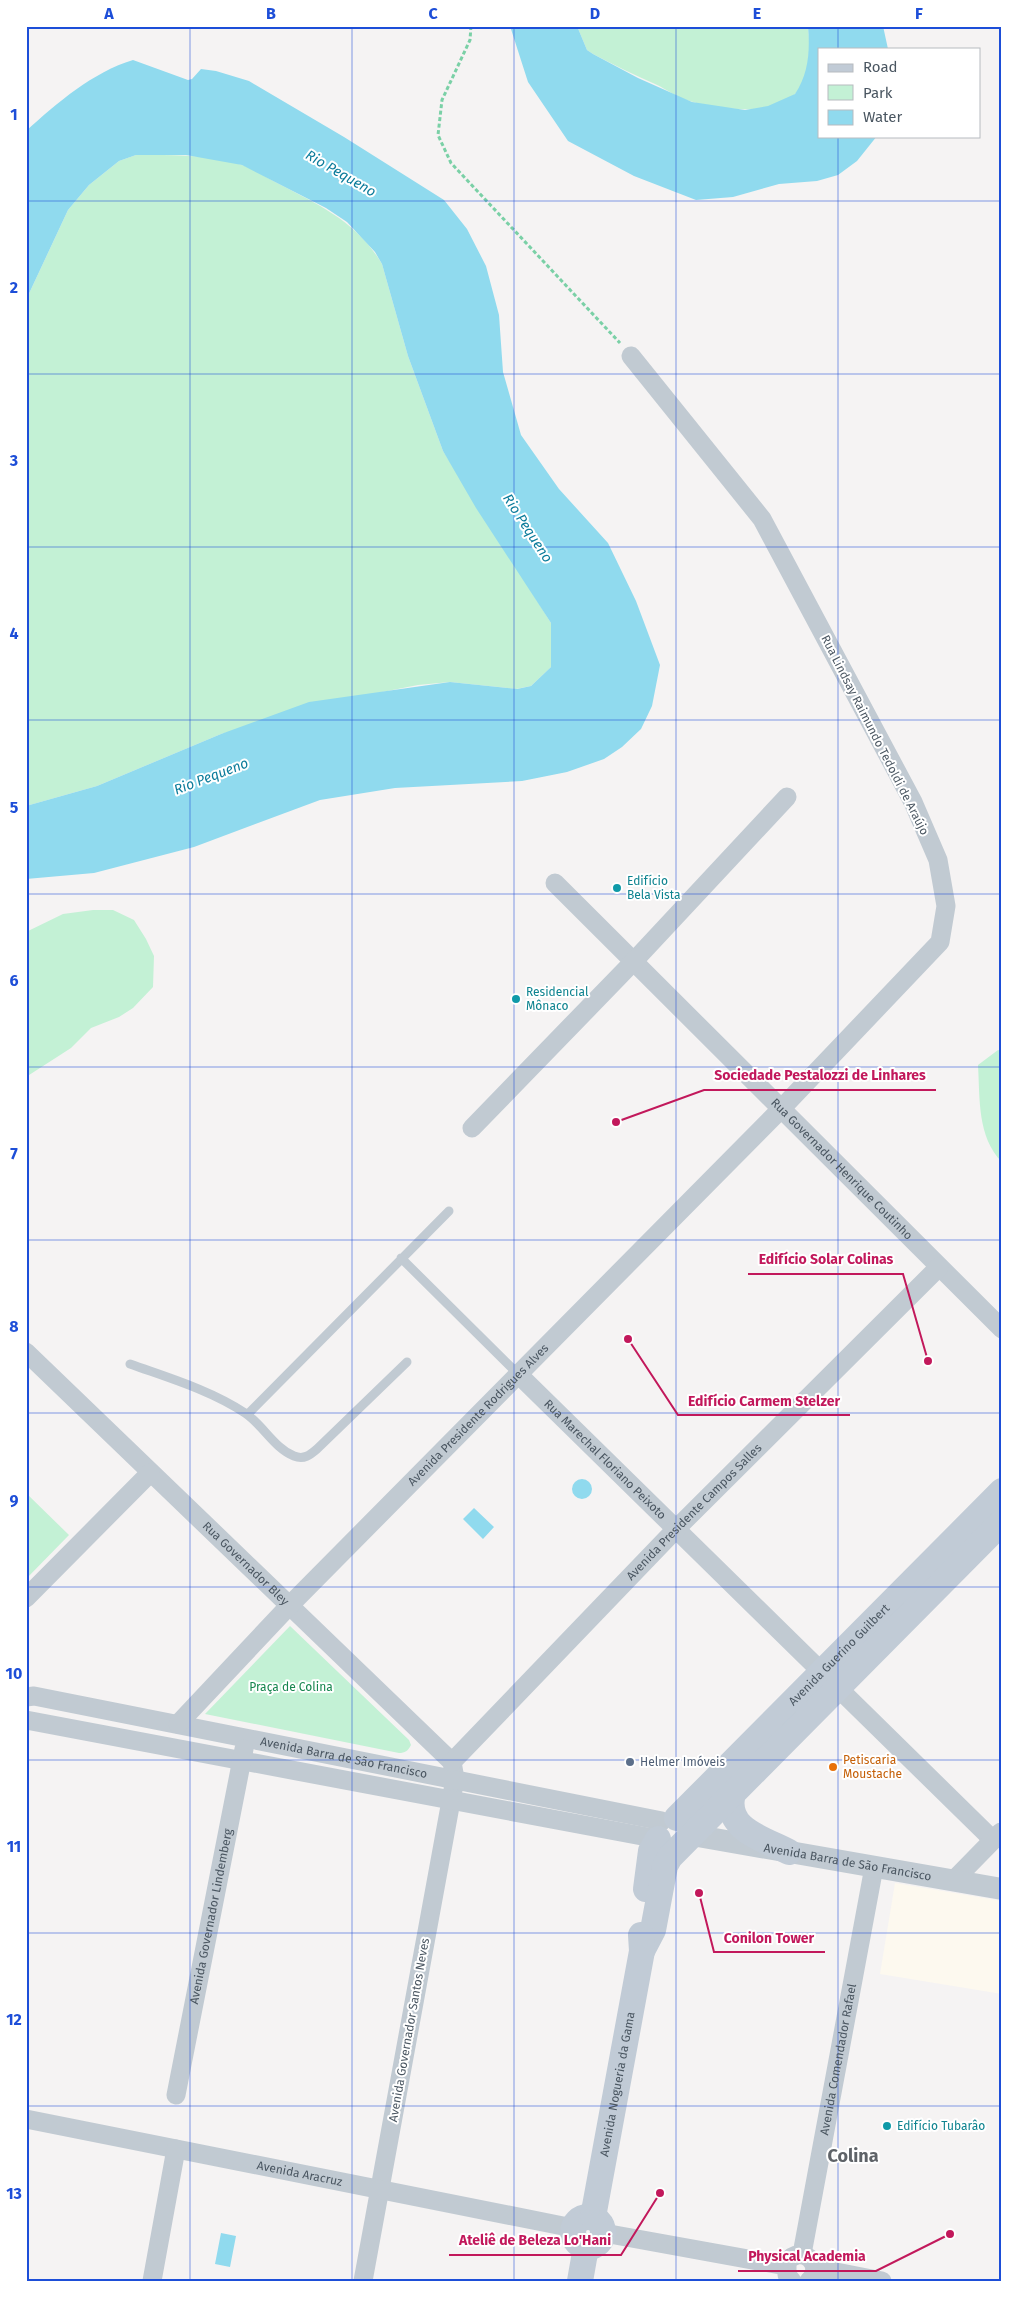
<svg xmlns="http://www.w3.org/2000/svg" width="1028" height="2307" font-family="'Fira Sans',sans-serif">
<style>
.commercial{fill:#fdf9ef}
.green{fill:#c3f1d5}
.water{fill:#90daee}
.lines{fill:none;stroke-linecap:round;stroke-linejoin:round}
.path{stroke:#7ad0a6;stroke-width:3;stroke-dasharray:4 2.5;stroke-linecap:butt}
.service{stroke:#c1cad2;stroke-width:9}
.minor{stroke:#c1cad2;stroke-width:19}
.tertiary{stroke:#c1cad2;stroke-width:22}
.secondary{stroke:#c1cbd6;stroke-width:26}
.grid{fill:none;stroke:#1d4ed8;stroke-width:1;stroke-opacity:0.55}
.culture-dot{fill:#0f9aa8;stroke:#fff;stroke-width:2}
.service-dot{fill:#5c6f8a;stroke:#fff;stroke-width:2}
.food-dot{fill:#e8710a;stroke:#fff;stroke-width:2}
.labels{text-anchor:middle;stroke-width:4;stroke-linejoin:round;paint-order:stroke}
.street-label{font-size:12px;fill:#4a5661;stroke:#fff}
.culture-label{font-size:12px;fill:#0d838f;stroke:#fff;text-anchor:start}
.park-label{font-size:12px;fill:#17864f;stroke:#fff}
.food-label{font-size:12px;fill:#c56008;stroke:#fff;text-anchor:start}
.service-label{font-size:12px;fill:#4e5e75;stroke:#fff;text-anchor:start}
.water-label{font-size:14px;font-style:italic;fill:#0c7c9b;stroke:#fff}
.district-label{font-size:18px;font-weight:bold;fill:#5f6368;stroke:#fff}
.leader{fill:none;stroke:#c2185b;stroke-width:2}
.callout-dot{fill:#c2185b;stroke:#fff;stroke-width:2}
.callout-label{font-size:14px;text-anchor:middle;font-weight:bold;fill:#c2185b;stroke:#fff;stroke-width:4;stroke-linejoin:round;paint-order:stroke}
.neatline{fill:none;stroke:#1d4ed8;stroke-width:2}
.grid-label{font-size:16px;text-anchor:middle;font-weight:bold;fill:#1d4ed8}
</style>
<rect width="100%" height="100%" fill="#f5f3f3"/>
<path class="commercial" d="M895,1883L1002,1901V1994L880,1974Z"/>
<path class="green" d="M577,26H808C810,47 811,76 796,93C775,116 720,110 693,102C679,99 668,90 655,84C634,75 614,65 593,54L587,50Z
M136,155C169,155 210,154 242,165C254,169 267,178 279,184C321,206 357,222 382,264L408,356L443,451L551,623V667L531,686L516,689L450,682L418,685L372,694L221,734L97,786L26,806V300L68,210L89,185L119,161Z
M93,910H113L134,920L146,939L154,956L153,987L133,1008L119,1017L91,1028L71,1048L26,1077V932L63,914Z
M998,1050L1002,1051V1162C977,1137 980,1098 978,1065Z
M26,1493L69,1535L26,1579Z
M290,1626L409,1740L411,1745C408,1751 405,1753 399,1753L205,1714Z"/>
<path class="water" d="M510,26H577L587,50L593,54L638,78L692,102L745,110L768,106L795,94C809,73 810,50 808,26H883L888,49H819V136H877L857,161L838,175L817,181L779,184L733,197L696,200L634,176L568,141L528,82Z
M133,60L188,80L192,79L201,69L216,71L249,81L344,137L444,200L467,229L486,266L499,315L503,372L521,435L559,489L608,543L636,601L660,665L652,706L641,729L622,747L604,759L567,772L522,781L395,788L320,800L194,847L94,873L26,879V806L97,786L221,734L309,702L450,682L517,689L531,686L551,667V623L476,508L443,451L408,356L382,264L375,252L347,222L326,208L242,165L186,155H136L119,161L89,185L68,210L26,300V131C57,103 93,72 133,60Z
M572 1489a10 10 0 1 1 20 0a10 10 0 1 1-20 0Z
M474,1508L494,1527L483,1539L463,1519Z
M221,2233L236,2236L230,2267L215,2264Z"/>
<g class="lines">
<path class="path" d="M471,26L470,40L442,100L438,135L451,163L620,343"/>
<path class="service" d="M401,1258L518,1374
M130,1364C169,1378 210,1390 245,1413C263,1425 274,1448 294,1456C304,1460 310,1455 317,1449L407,1362
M248,1414L449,1211"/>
<g class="minor">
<path id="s1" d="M555,883L1002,1329"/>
<path d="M472,1128L634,961L787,797"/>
<path id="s2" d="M26,1352L452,1762L455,1779L363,2281"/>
<path id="s3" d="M518,1374L993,1840"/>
<path d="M26,1598L150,1473"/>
<path id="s4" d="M26,1697L34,1696L662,1821"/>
<path d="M26,1720L658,1839"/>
<path id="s5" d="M178,1724L289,1606L781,1109L940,942L946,906L938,860L913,802L762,519L631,356"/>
<path id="s6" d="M452,1762L676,1529L939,1267"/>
<path d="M953,1881L1001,1832"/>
<path id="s7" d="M176,2095L244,1749"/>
<path id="s8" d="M26,2119L573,2228"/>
<path d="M604,2233L786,2266"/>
<path id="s9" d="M802,2254L874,1867"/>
<path d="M816,2268L882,2281"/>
<path d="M152,2281L176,2149"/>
<path d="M792,2281L787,2275V2262C801,2243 826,2265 809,2281"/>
</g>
<path class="tertiary" id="s10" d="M692,1835L1002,1889"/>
<g class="secondary">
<path d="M733,1793C723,1829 762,1838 789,1852"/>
<path id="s11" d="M677,1818L1002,1491"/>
<path d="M646,1889L651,1851L658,1839"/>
<path d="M642,1951L653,1930L665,1866L670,1857L1002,1522"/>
<circle cx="588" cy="2232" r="15"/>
<path id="s12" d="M593,2217L642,1951L641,1935"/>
<path d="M580,2281L586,2247"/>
</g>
</g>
<path class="grid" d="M190,26V2281M352,26V2281M514,26V2281M676,26V2281M838,26V49M838,136V2281M26,201H1002M26,374H1002M26,547H1002M26,720H1002M26,894H1002M26,1067H1002M26,1240H1002M26,1413H1002M26,1587H1002M26,1760H1002M26,1933H1002M26,2106H1002"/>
<g class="culture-dot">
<circle cx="617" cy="888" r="5"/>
<circle cx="516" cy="999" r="5"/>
<circle cx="887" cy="2126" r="5"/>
</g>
<circle class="service-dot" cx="630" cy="1762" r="5"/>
<circle class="food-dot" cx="833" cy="1767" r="5"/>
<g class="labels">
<g class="street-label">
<text transform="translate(875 735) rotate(63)" y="4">Rua Lindsay Raimundo Tedoldi de Araújo</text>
<text dy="4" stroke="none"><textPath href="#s1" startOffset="405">Rua Governador Henrique Coutinho</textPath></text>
<text dy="4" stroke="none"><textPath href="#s5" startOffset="431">Avenida Presidente Rodrigues Alves</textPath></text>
<text dy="4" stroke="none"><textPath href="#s3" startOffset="122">Rua Marechal Floriano Peixoto</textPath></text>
<text dy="4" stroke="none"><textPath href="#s6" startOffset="348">Avenida Presidente Campos Salles</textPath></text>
<text dy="4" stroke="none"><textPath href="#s2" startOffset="305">Rua Governador Bley</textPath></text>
<text dy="4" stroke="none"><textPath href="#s11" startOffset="230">Avenida Guerino Guilbert</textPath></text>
<text dy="4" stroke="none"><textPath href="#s4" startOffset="324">Avenida Barra de São Francisco</textPath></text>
<text dy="4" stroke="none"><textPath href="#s10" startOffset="158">Avenida Barra de São Francisco</textPath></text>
<text dy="4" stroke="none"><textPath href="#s7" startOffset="182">Avenida Governador Lindemberg</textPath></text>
<text transform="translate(409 2030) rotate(-80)" y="4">Avenida Governador Santos Neves</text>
<text dy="4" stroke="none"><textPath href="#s9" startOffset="198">Avenida Comendador Rafael</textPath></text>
<text dy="4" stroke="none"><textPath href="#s12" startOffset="135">Avenida Nogueria da Gama</textPath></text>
<text dy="4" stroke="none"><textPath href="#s8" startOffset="279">Avenida Aracruz</textPath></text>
</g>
<g class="culture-label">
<text x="627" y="885">Edifício<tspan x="627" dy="14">Bela Vista</tspan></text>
<text x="526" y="996">Residencial<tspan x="526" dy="14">Mônaco</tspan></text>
<text x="897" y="2130">Edifício Tubarâo</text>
</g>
<g class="park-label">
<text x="291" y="1691">Praça de Colina</text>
</g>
<g class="food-label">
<text x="843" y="1764">Petiscaria<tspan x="843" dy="14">Moustache</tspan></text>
</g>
<g class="service-label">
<text x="640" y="1766">Helmer Imóveis</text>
</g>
<g class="water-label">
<text transform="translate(341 173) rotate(30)" y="5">Rio Pequeno</text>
<text transform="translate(528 528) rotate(57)" y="5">Rio Pequeno</text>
<text transform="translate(211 776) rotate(-21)" y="5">Rio Pequeno</text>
</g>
<g class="district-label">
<text x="853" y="2162">Colina</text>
</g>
</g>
<path class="leader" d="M616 1122L704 1090H936M928 1361L903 1274H748M628 1339L678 1415H850M699 1893L714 1952H825M660 2193L621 2255H449M950 2234L876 2271H738"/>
<g class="callout-dot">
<circle cx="616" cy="1122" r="5"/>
<circle cx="928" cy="1361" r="5"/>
<circle cx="628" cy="1339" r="5"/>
<circle cx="699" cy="1893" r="5"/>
<circle cx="660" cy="2193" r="5"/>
<circle cx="950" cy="2234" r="5"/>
</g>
<g class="callout-label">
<text x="820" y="1080">Sociedade Pestalozzi de Linhares</text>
<text x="826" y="1264">Edifício Solar Colinas</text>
<text x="764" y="1406">Edifício Carmem Stelzer</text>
<text x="769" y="1943">Conilon Tower</text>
<text x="535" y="2245">Ateliê de Beleza Lo'Hani</text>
<text x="807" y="2261">Physical Academia</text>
</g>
<rect width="1028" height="2307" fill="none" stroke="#ffffff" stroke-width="55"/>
<rect x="818" y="48" width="162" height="90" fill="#ffffff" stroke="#b7bbc0"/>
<rect x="828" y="64" width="25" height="8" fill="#c1cbd6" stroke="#b7bbc0"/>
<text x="863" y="72" font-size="15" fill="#4a5661">Road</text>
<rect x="828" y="85" width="25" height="15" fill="#c3f1d5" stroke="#b7bbc0"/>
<text x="863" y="98" font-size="15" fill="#4a5661">Park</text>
<rect x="828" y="110" width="25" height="15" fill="#90daee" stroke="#b7bbc0"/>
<text x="863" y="122" font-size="15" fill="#4a5661">Water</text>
<rect x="28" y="28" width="972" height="2252" class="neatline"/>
<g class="grid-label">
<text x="109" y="19">A</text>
<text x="271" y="19">B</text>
<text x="433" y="19">C</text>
<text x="595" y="19">D</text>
<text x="757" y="19">E</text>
<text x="919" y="19">F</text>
<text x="14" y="120">1</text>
<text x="14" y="293">2</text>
<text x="14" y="466">3</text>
<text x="14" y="639">4</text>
<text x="14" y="813">5</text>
<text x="14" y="986">6</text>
<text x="14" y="1159">7</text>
<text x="14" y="1332">8</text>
<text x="14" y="1506">9</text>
<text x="14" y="1679">10</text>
<text x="14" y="1852">11</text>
<text x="14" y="2025">12</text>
<text x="14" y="2199">13</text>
</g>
</svg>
